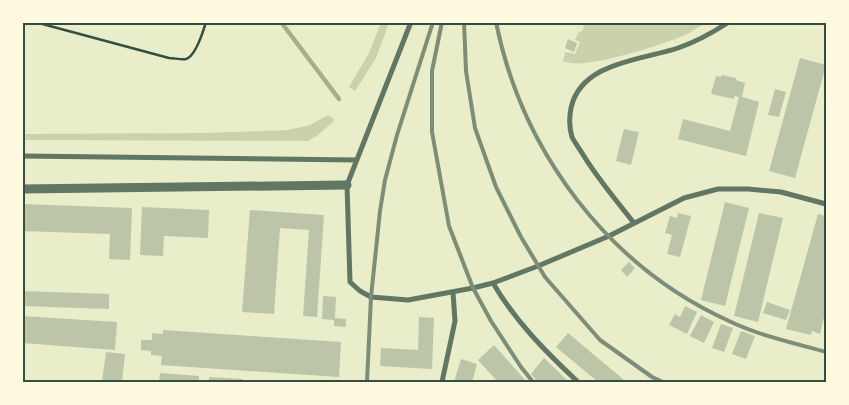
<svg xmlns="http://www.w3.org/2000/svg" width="849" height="405" font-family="'Exo 2',sans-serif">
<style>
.green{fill:#cad2ad}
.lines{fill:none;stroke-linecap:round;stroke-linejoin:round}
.stream{stroke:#a3b18a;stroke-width:4.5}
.building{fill:#bcc5a7}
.path{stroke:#344e41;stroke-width:2.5}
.minor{stroke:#617663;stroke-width:5}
.tertiary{stroke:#617663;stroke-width:9}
.rail{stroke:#7c8e77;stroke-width:4}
.neatline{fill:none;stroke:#344e41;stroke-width:2}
</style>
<rect width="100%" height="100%" fill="#e9edc9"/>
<path class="green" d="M381,23H389L376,58L355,91L349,87L369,53Z
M584,23V22L705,23C700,26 695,30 689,33C670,43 580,72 563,61L565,52L575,54L580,42L575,40L578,33L583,30Z
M328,115L335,120L317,136L308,141L23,140V134L205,133L288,130L310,125Z"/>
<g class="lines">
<path class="stream" d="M281,22L339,99"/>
</g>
<path class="building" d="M568,39L577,43L574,52L565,48Z
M800,58L826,65L795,178L769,171Z
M722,75L736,78V80L745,83L742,97L759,102L746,156L678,139L683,119L730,131L739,97L734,96V99L711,94L716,76L721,77Z
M775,89L786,92L779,117L768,115Z
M624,129L639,132L631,165L616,161Z
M725,202L749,208L725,306L701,300Z
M22,204L132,208L130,260L109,259L110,234L22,231Z
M142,207L209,210L208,238L164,236L163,256L140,255Z
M250,210L324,215L317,317L303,316L309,230L280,228L274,314L242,312Z
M678,213L691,216L680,257L667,254L672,235L665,233L670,216L677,218Z
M759,213L783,218L758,322L734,316Z
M818,214L826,216V309L820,334L812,331L811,335L786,329Z
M629,262L635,268L627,277L621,270Z
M22,291L109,294V309L22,306Z
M323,296L336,297L335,318L346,319V327L334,326V320L322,319Z
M767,302L790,310L786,320L763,313Z
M685,306L697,312L687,334L669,325L675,314L680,317Z
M701,315L714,322L704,343L690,336Z
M22,316L117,322L115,350L22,343Z
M419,317L434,318L432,369L380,366L381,348L418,350Z
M721,324L733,328L724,352L712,348Z
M163,330L341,342L339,377L161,365L162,356L151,355V351L141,350V340H152V333L163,334Z
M741,331L755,336L746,359L732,354Z
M568,333L624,380L629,382H598L556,347Z
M494,345L527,382H498L478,360Z
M106,352L125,354L122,382H102Z
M544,358L569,382H538L531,374Z
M461,359L477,364L472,382H454Z
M160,373L199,376V382H159Z
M209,377L243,379L242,382H209Z"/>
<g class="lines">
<path class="path" d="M35,22L169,58C174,58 182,60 186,59C196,56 203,32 206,22"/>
<path class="minor" d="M411,22L347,185L350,282L360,291L371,297L408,300L473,288L493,283L538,266L609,236L684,198L718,189H748L781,192L826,204
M22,156L357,160
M634,223C616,200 597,178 582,153C579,148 575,143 572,137C569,127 569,118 571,108C581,62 642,60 678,48C696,42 712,33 729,22
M493,283C515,321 546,352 578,382
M442,382L455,321L453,292"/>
<path class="tertiary" d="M22,189L347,185"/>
<path class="rail" d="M442,22L432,71V132L449,226L473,288L491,321L521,367L533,382
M464,22L466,71L475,128L496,187L521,237L545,277L600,340L652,377L663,382
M496,22C522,152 608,266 729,321C760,336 794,343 826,352
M367,382L371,297L380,211L385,180L397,135L433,22"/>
</g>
<rect width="849" height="405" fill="none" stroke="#fefae0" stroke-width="48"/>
<rect x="24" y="24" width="801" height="357" class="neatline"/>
</svg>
